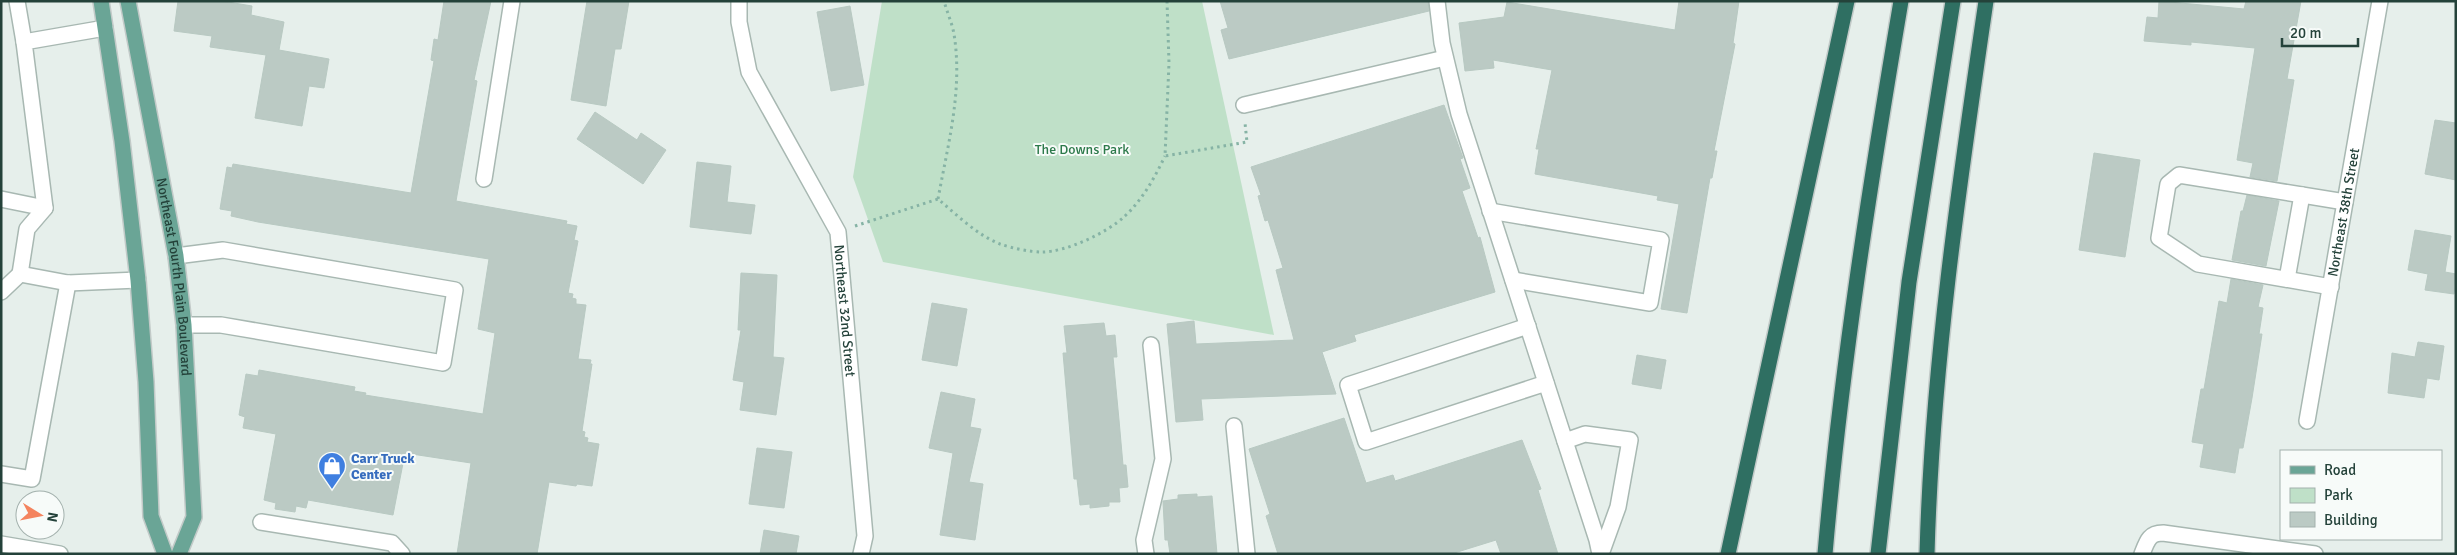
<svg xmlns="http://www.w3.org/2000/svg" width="2457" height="555" font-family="Signika,sans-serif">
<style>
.green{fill:#bfe0c8}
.building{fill:#bbcac4;stroke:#b8c9c2}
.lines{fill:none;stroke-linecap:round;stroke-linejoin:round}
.minor-casing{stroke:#a8b8b2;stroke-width:18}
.major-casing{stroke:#c2cac8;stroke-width:18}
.highway-casing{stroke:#c2cac8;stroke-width:18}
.path{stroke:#86b3a5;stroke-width:3;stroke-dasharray:2.5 4;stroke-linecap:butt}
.minor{stroke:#fff;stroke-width:15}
.major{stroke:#6aa596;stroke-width:15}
.highway{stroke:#2f6f62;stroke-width:15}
.labels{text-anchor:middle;stroke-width:4;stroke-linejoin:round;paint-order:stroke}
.park-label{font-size:14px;fill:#2d7a4b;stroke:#f7fbf9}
.street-label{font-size:14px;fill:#24423a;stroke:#f7fbf9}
.shop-label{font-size:14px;font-weight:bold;fill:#366cbe;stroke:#f7fbf9;text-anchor:start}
</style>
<rect width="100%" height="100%" fill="#e6efeb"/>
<path class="green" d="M882,1H1202L1274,335L883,262L853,177Z"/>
<path class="building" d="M178,1H222L252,6L251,15L284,22L279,50L329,59L324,88L309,86L302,126L255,118L266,55L210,47L212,36L174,31Z
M444,1H491L474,80L477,81L456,201L567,221L566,224L577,226L574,240L578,241L568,293L573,294L572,298L576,299V304L586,305L578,359L591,360L590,364H592L582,431L585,432L584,437L588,438L587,442L599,444L592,486L577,484L576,486L549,482L537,554H457L471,463L405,453L393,515L308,500L306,508L296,506L295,512L275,509L276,503L264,500L276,434L243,428L245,417L239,415L246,374L258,376L259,370L355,387L354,391L366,393L365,395L483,414L495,333L478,329L489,259L258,222L231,216L232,211L220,209L227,167L232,168L233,164L411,193L434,61L431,60L434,39L438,40Z
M587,1H629L621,49H615L606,106L571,100Z
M1220,1H1428L1429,11L1229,59L1221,30L1228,28Z
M1679,1H1739L1733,43L1735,44L1714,151H1717L1712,178H1710L1687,313L1661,309L1679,204L1657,200L1658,196L1535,174L1539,149H1536L1552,70L1493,60L1494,68L1465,71L1459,23L1504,17L1507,2L1675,30Z
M2159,1L2244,9L2246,1H2301L2287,79L2294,80L2277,181L2250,177L2253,163L2237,160L2255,48L2191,42V45L2144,41L2147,17L2158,18Z
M850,6L864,85L831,91L817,12Z
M1444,105L1463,158L1460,159L1470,188L1462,191L1478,238L1480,237L1495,292L1354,335L1356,341L1322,352L1336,394L1201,399L1203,420L1176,422L1167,324L1194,321L1196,344L1294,340L1276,270L1283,268L1268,220L1265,221L1258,196L1261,195L1251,167Z
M595,112L637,140L641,133L666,150L643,184L577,139Z
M2435,120L2456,123V180L2425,174Z
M2094,153L2140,160L2125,257L2079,250Z
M697,162L731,166L727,202L755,205L751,234L690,227Z
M2247,195L2279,201L2266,266L2232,260L2241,211H2243Z
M2415,230L2451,236L2445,272L2456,274L2454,294L2425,290L2428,274L2408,270Z
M741,273L777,275L773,357L784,358L776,415L740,410L744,382L733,380L741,330H738Z
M2231,279L2263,285L2258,307L2263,308L2259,334H2262L2252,398L2243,448H2239L2235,473L2200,467L2204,444L2192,442L2201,389H2204L2219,301L2227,303Z
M932,303L967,309L957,366L922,360Z
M1104,323L1106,336L1115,335L1117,357H1113L1119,420L1123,465H1126L1128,487L1119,488L1120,502H1109V506L1090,508V504L1080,505L1077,479H1074L1063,353H1067L1064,326Z
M2418,342L2444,346L2439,380L2427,378L2424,398L2388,393L2392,353L2415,357Z
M1637,355L1666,360L1661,389L1632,384Z
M941,392L975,399L970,427L981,429L969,482L983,484L975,540L940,535L953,453L929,448Z
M1344,418L1366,483L1393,475L1395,481L1522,440L1541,489L1538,490L1558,554H1501L1496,540L1451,554H1278L1266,516L1270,514L1249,449Z
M757,448L792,452L784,508L749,504Z
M1197,494V497L1212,496L1217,554H1170L1168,540H1165L1163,501L1178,499V495Z
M764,530L799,536L796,554H760Z"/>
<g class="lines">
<defs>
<g id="minor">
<path d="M17,1L24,42"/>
<path id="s1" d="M739,1V22L749,72L838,232L865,536L861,554"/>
<path d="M1437,1L1442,43L1459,114L1597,540L1600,554"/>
<path d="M1244,105L1445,58"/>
<path d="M484,179L512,1"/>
<path d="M1,199L45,208"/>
<path d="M1490,211L1661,240L1650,303L1513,280"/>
<path d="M176,256L223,250L455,290L443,363L221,325H184"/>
<path d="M20,274L27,229L45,208L24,42L105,28"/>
<path d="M2287,279L2302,195"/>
<path d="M2331,287L2198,264L2159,238L2168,184L2179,175L2345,202"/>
<path d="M1,292L20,274L68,283L138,280"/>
<path d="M1528,326L1348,385L1366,442L1546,383"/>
<path id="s2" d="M2307,421L2380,1"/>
<path d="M1234,426L1247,554"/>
<path d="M1565,441L1585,434L1630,440L1618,507L1601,554"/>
<path d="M1,474L32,479L68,283"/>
<path d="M261,522L392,543L402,554"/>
<path d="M1,544L60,554"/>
<path d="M1146,554L1144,540L1163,459L1151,345"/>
<path d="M2142,554C2147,541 2149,533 2163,533L2315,554"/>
</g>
<g id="major">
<path d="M101,1L122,141L138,280L146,382L151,516L165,554"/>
<path id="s3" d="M128,1L176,256L184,325L194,517L179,554"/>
</g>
<path id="highway" d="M1728,554L1847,1
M1825,554C1841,368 1870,184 1901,1
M1878,554L1909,282L1953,1
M1927,554C1932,368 1959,185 1986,1"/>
</defs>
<use href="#minor" class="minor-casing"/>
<use href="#major" class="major-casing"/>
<use href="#highway" class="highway-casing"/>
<path class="path" d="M1167,1L1169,63L1165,156L1247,142L1245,123
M938,199C948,144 963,90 954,34C952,23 947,12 944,1
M855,226L938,199C957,215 977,235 1000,244C1011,248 1030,252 1042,252C1066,252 1107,233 1125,216C1143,199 1155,177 1165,156"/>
<use href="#minor" class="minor"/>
<use href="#major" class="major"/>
<use href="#highway" class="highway"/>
</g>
<defs>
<symbol id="shop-pin" viewBox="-11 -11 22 30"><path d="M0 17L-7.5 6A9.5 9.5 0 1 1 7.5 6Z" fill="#3f7fe0" stroke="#f7fbf9"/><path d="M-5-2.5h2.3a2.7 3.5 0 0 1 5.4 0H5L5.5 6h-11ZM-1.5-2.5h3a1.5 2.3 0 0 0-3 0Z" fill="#fff"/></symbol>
</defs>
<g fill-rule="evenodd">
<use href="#shop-pin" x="316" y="450" width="32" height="43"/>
</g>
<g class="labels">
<g class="park-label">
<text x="1082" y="154">The Downs Park</text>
</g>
<g class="street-label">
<text dy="5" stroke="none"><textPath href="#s2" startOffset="212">Northeast 38th Street</textPath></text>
<text dy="5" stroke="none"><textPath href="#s3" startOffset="280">Northeast Fourth Plain Boulevard</textPath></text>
<text dy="5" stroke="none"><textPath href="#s1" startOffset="334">Northeast 32nd Street</textPath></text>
</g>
<g class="shop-label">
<text x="351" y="463">Carr Truck<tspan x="351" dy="16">Center</tspan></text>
</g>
</g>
<rect width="2457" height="555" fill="none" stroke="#24423a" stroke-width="5"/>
<rect x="2280" y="450" width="162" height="90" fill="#f7fbf9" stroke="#a3b1ad"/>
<rect x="2290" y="466" width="25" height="8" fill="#6aa596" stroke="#a3b1ad"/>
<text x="2324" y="475" font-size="15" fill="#24423a">Road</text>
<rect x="2290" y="488" width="25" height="15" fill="#bfe0c8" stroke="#a3b1ad"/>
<text x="2324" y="500" font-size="15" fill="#24423a">Park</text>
<rect x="2290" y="512" width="25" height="15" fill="#bbcac4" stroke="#a3b1ad"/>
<text x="2324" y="525" font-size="15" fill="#24423a">Building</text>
<g transform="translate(40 515) rotate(100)"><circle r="24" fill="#f7fbf9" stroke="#a3b1ad"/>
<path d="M0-4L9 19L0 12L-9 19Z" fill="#f4845f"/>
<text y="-8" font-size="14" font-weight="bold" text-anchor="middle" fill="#24423a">N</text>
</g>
<path d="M2282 38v8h76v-8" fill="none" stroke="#24423a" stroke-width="2.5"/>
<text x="2290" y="38" font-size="15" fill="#24423a" stroke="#f7fbf9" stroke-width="4" paint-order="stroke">20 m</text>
</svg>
